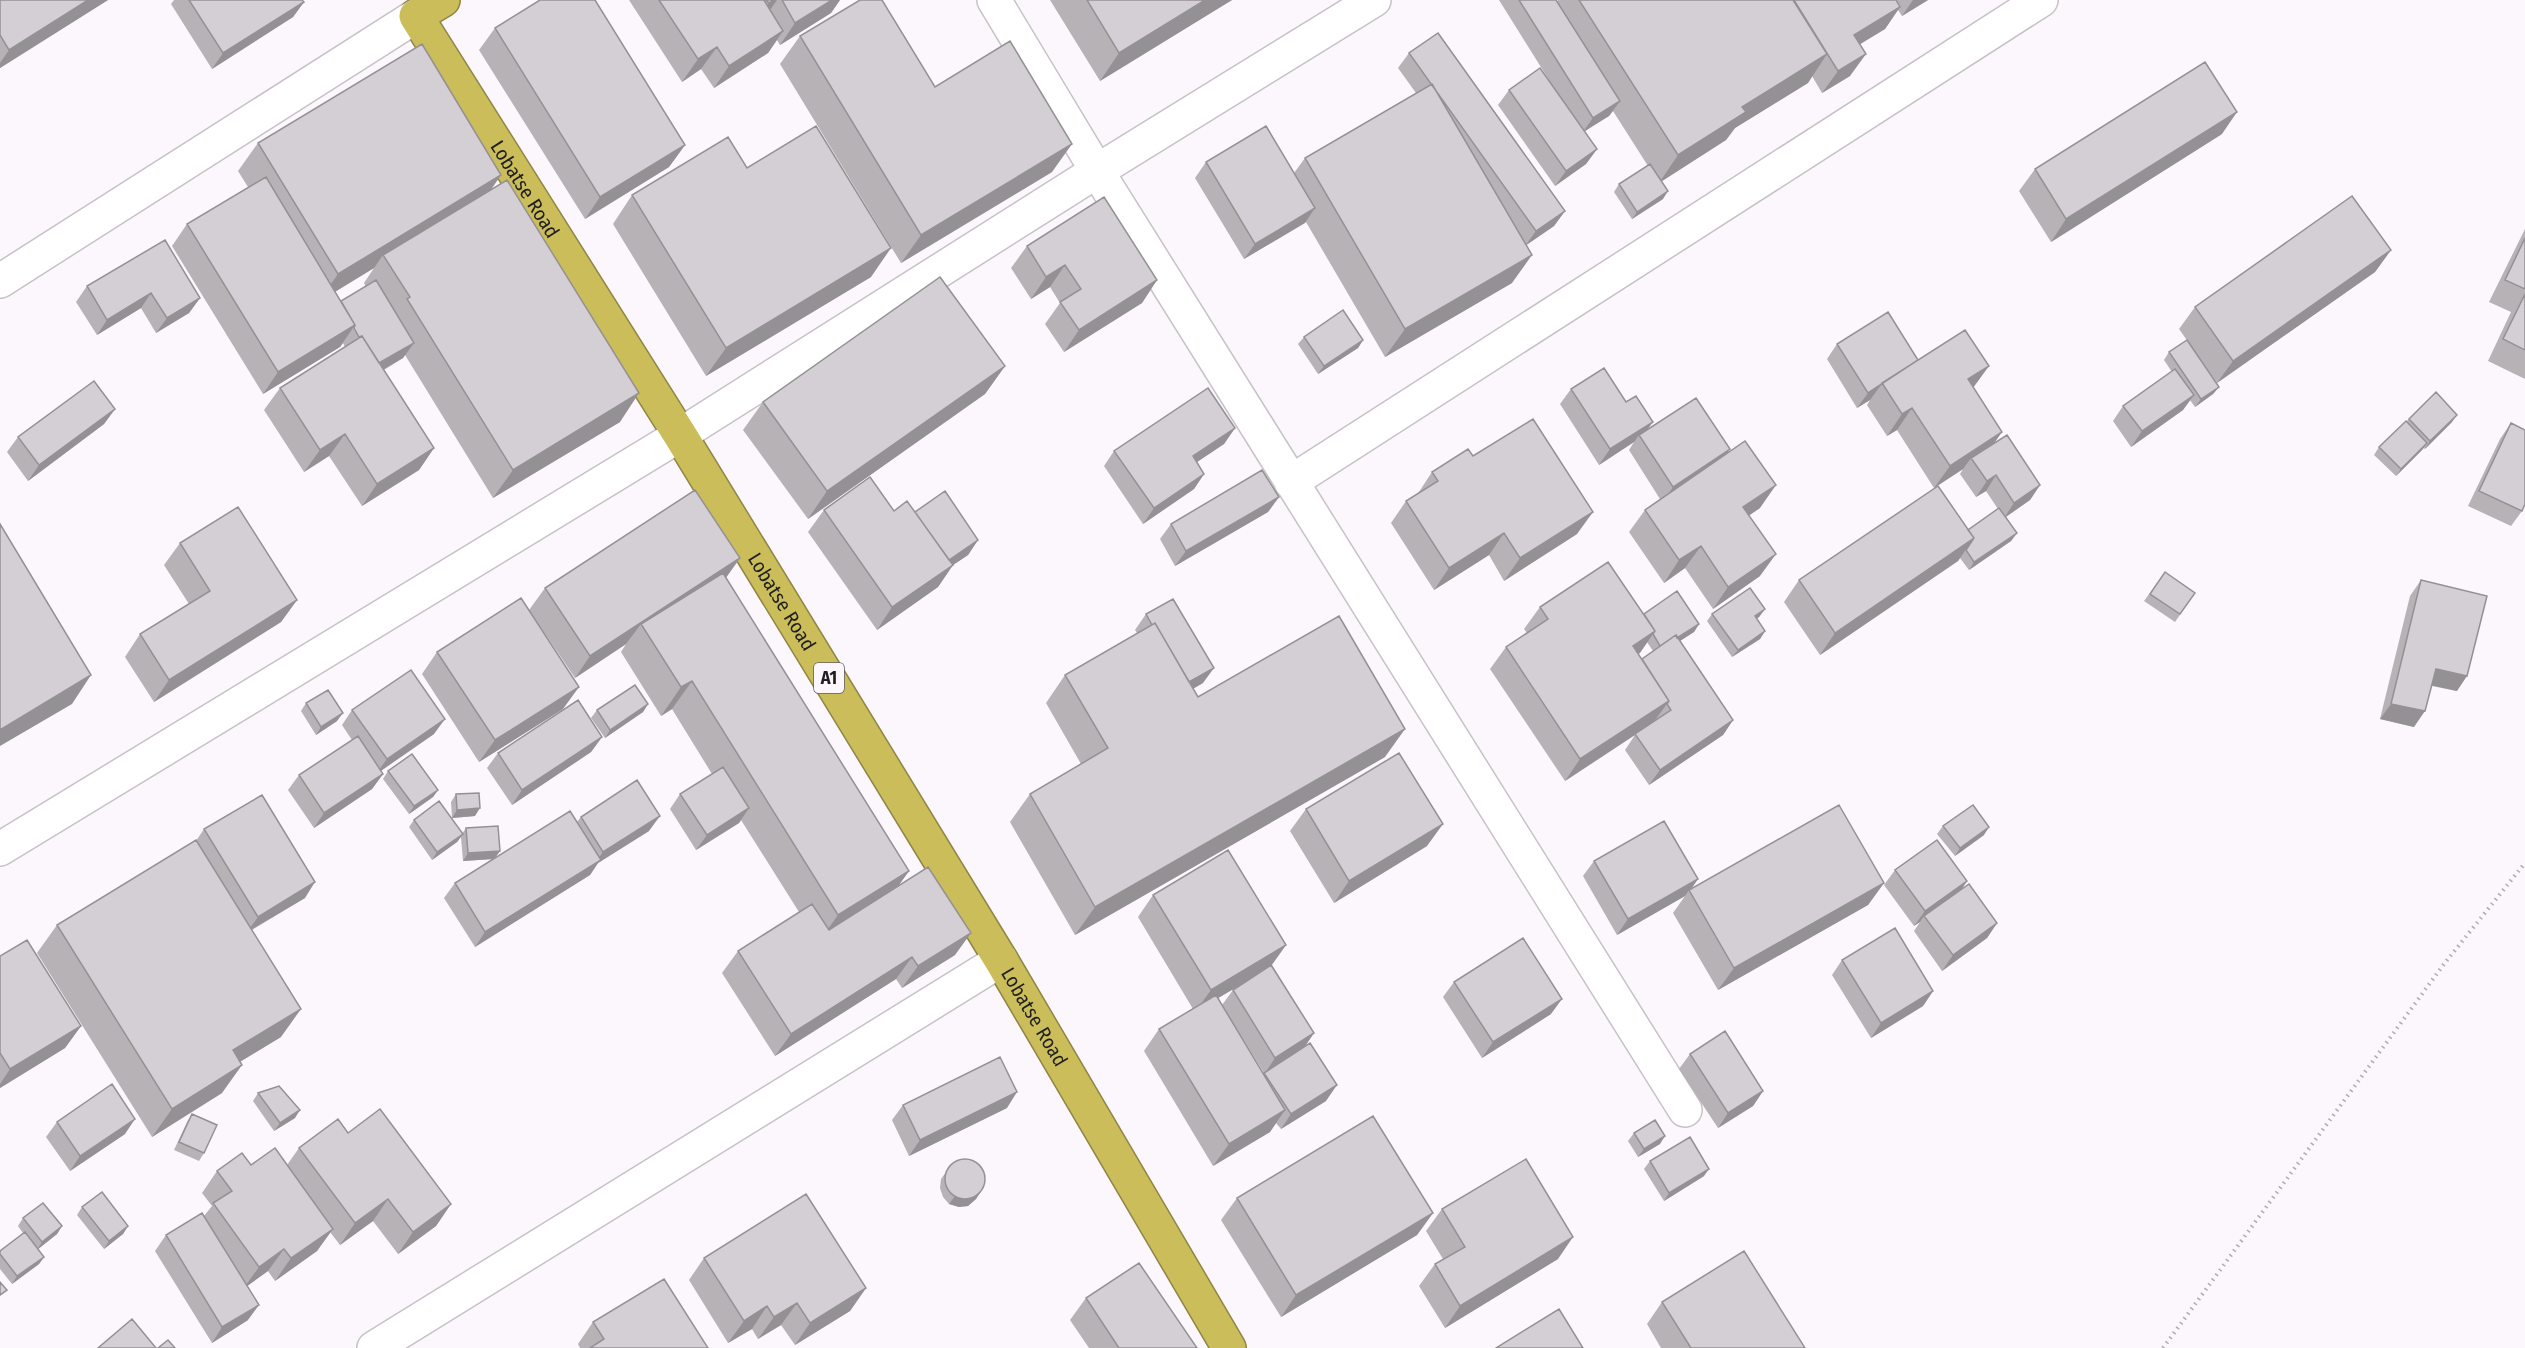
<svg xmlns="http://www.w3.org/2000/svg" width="2525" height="1348" font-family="'Fira Sans Condensed',sans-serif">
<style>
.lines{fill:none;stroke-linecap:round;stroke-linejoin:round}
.minor-casing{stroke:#c8c2c8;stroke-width:36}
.highway-casing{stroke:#8e8546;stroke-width:36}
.path{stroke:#afabaf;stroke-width:4;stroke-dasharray:1.5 4.5;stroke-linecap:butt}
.minor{stroke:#fff;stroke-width:33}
.highway{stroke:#cabd5a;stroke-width:33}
.wall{fill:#b6b2b6;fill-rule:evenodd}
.shaded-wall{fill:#949194}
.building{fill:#d4cfd4;stroke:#949194;stroke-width:1.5}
.labels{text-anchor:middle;stroke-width:4.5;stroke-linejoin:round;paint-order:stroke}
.shield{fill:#fcf7fc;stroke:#625f62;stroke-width:1.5}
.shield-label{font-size:18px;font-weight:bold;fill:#201e20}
.street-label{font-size:20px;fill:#201e20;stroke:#fcf7fc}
</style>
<rect width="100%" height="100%" fill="#fcf7fc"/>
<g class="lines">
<defs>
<path id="minor" d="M994,0L1097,171L1685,1110
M0,281L416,16
M1291,482L2041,0
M0,849L680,435L1097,171L1374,0
M374,1348L1001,960"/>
<g id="highway">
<path id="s1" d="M443,0L416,16L680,435L1001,960L1229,1348"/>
</g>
</defs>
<use href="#minor" class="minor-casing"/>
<use href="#highway" class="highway-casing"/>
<path class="path" d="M2163,1348L2444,964L2525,863"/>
<use href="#minor" class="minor"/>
<use href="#highway" class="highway"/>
</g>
<path class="wall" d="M0,0H108L0,68Z
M174,0H302L304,2L293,17L212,69L171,4Z
M629,0H840L831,13L780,45L777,40L768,53L714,88L701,69L682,82Z
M1050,0H1232L1100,81Z
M1499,0H1556L1557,2L1558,0H1928L1902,16L1898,10L1885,29L1860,44L1850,76L1822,93L1812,76L1808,83L1735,128L1726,140L1662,181L1663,199L1632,219L1614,192L1619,184L1648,166L1613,111L1609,116L1584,131L1597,149L1586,164L1555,186L1498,105L1509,90L1554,88Z
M495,28L685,145L669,167L585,219L479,50Z
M800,36L935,87L1052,172L901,263L780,64Z
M1409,53L1565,211L1554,226L1526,245L1512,283L1385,357L1306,222L1244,259L1195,178L1206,162L1294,173L1305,158L1416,93L1398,68Z
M2222,134L2051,242L2019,191L2035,169Z
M258,143L491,189L620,422L493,498L405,355L403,358L384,370L434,448L419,470L362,506L329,456L304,472L264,410L280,388L345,347L343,343L340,347L263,394L172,246L187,224L248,187L238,171ZM374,268L364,283L366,287L341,301L335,292Z
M747,168L871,277L706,376L613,224L632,195Z
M2525,229V379L2488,361L2511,312L2489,302Z
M1027,246L1157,280L1142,303L1064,352L1045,324L1060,303L1050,287L1031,299L1011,268Z
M2391,250L2375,272L2217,383L2179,329L2195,307Z
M87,286L200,298L189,313L156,333L141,308L97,335L76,302Z
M1304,337L1363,340L1358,348L1318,374L1298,344Z
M1837,344L1918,360L1973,388L1994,443L2040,485L2030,500L2006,517L2017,533L2011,541L1969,570L1960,558L1958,561L1820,655L1784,602L1799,580L1968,530L1998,509L1986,491L1976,497L1960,474L1963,469L1934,488L1897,430L1887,436L1867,405L1870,400L1857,408L1827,359Z
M2169,352L2219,387L2213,394L2195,407L2190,400L2183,410L2131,447L2113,421L2123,406L2172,372L2164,360Z
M1005,366L985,394L808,519L743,430L763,402Z
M1571,389L1626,402L1647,430L1728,452L1760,508L1749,515L1760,576L1713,609L1685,568L1664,583L1629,532L1645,510L1660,499L1629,450L1634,442L1599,465L1560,404Z
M115,409L104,424L28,481L7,452L18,437Z
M2409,419L2452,422L2425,449L2424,448L2396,476L2374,455L2379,447Z
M2511,423L2522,511L2511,526L2468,506L2500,439Z
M1235,428L1224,444L1197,462L1204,474L1194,489L1143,524L1104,466L1114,451Z
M1473,456L1577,534L1504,581L1489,555L1434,590L1391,523L1406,501L1417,495L1432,472Z
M1279,497L1268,512L1175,566L1160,539L1171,524Z
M824,510L915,512L978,540L968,555L953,565L938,587L877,630L808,532Z
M180,543L297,600L281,622L154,702L125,657L140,634L189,604L164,565Z
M740,558L726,578L909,871L898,886L955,955L902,988L896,979L775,1056L722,973L738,951L799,912L741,820L739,823L696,850L670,809L680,794L712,774L672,709L661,716L621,652L626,644L575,678L529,610L545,588Z
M2165,572L2195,593L2175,622L2144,601Z
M2421,580L2457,691L2432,686L2414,727L2380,719L2410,596Z
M1540,607L1644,614L1699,624L1694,632L1679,641L1733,720L1723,735L1649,785L1625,750L1635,735L1565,781L1490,669L1506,647L1527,633L1524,629ZM1647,642L1653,651L1642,659L1638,654Z
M1765,609L1759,617L1757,619L1765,631L1760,639L1732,657L1707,621L1712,614Z
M1146,614L1203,683L1193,689L1198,697L1385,757L1075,935L1010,822L1030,794L1081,764L1046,703L1065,675L1137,633L1135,630Z
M437,652L563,709L479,762L422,674Z
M306,703L337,721L316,735L301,711Z
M648,704L643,712L605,738L591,718L597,710Z
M352,710L434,734L381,771L383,774L372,789L314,828L288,790L299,775L352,740L342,725Z
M602,737L591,752L512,805L487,768L498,753Z
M388,771L438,790L433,797L409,814L383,779Z
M456,794L475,816L452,818L451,802Z
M1306,809L1427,846L1334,903L1290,831Z
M581,817L649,831L598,863L590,875L475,947L444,898L455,883L492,859L463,861L461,837L457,842L432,860L409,827L414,820L462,834L466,828L500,851L496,857L577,822Z
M1943,826L1984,835L1955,856L1937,834Z
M204,829L305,898L252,930L281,1037L240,1062L222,1093L152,1137L37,953L57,925L196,841Z
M1594,861L1698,879L1691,889L1884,883L1868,905L1718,990L1673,913L1685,896L1617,935L1583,876Z
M1895,870L1967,881L1962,889L1997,923L1987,938L1942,971L1914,931L1920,922L1914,926L1884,885Z
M1153,895L1286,945L1272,965L1314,1033L1304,1047L1326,1101L1281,1129L1276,1123L1270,1132L1213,1166L1144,1051L1159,1029L1193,1009L1138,917ZM1244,983L1233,990L1222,1005L1218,998ZM1235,1026L1264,1073V1074Z
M0,956L81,1026L65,1048L0,1088Z
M1842,960L1933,991L1923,1006L1871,1038L1832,975Z
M1454,982L1551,1014L1482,1058L1443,997Z
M1690,1054L1763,1091L1753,1106L1718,1128L1679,1069Z
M258,1093L295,1118L274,1131L253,1101Z
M903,1105L1007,1108L909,1156L892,1120Z
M192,1114L204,1153L199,1161L174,1150L187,1122Z
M57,1122L125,1134L70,1171L46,1137Z
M348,1133L451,1204L436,1226L398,1254L373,1221L340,1245L330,1232L317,1251L275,1281L268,1271L247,1286L248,1320L212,1343L155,1251L166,1235L204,1216L212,1206L202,1193L217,1171L287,1165L299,1148Z
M1634,1133L1660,1144L1638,1157L1628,1141Z
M1650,1161L1704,1176L1664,1201L1644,1169Z
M952,1164L981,1191L976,1199L968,1206L959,1207L949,1204L943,1197L940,1188L941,1179Z
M1237,1198L1433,1213L1417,1235L1281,1317L1221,1220Z
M82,1207L128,1226L123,1234L104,1249L77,1215Z
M1442,1209L1558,1259L1445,1328L1419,1286L1435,1264L1443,1259L1426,1231Z
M23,1218L62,1226L57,1234L38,1249L44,1257L39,1264L12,1284L0,1269V1251L23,1233L18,1226Z
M704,1258L866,1288L850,1311L795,1345L781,1325L758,1339L752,1329L728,1343L689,1280Z
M1086,1298L1197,1348H1089L1070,1320Z
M1662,1302L1805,1348H1661L1647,1324Z
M593,1322L708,1348H580L578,1344Z"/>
<path class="shaded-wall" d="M88,0H108L0,68V63L9,50Z
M774,0H777L764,19L753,26L769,3Z
M832,0H840L831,13L780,45L795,23Z
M1205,0H1232L1100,81L1119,53Z
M1913,0H1928L1902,16Z
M304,2L293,17L212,69L223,53Z
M1900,7L1885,29L1839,57L1854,35Z
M783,31L768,53L714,88L729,66Z
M717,47L701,69L682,82L698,59Z
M1827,54L1808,83L1735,128L1726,140L1659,183L1678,155L1742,107Z
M1866,54L1850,76L1822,93L1838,71Z
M1620,101L1609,116L1582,133L1593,118Z
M2237,112L2222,134L2051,242L2066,219Z
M1072,144L1052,172L901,263L921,235Z
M685,145L669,167L585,219L600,197Z
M1597,149L1586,164L1555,186L1566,171Z
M501,175L482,203L383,255L374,268L318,302L338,274Z
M1668,191L1663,199L1632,219L1637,212Z
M1315,208L1305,223L1244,259L1255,244Z
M1565,211L1554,226L1525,246L1536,231Z
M891,248L871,277L706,376L726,348Z
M2391,250L2375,272L2217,383L2233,361Z
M1532,255L1512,283L1385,357L1405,329Z
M1065,265L1050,287L1031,299L1046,277Z
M1157,280L1142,303L1064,352L1079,330Z
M151,293L141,308L97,335L107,320Z
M200,298L189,313L156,333L167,318Z
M355,325L340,347L263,394L278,372Z
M1363,340L1358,348L1318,374L1324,366Z
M414,343L403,358L365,380L376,365Z
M1005,366L985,394L808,519L827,491Z
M1989,366L1973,388L1968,379Z
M1881,385L1870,400L1857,408L1868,393Z
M2219,387L2213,394L2195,407L2201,399Z
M639,393L620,422L493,498L513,470Z
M2194,395L2183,410L2131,447L2142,431Z
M1912,408L1897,430L1887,436L1902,414Z
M115,409L104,424L28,481L39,465Z
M2457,415L2452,422L2425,449L2430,441Z
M1653,422L1642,437L1639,435L1634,442L1599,465L1610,449Z
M1235,428L1224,444L1182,472L1193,456Z
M2002,432L1986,455L1971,458L1963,469L1934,488L1950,466Z
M345,434L329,456L304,472L320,450Z
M2427,443L2422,450L2396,476L2401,469Z
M434,448L419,470L362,506L377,484Z
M1730,449L1720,465L1663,502L1673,487Z
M1204,474L1194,489L1143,524L1154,508Z
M1996,475L1986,491L1976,497L1987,481Z
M1776,485L1760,508L1728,530L1743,507Z
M2040,485L2030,500L2004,518L2014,503Z
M1279,497L1268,512L1175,566L1186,551Z
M1593,512L1577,534L1504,581L1520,558Z
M1504,533L1489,555L1434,590L1449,568Z
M2017,533L2011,541L1969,570L1974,562Z
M1974,538L1958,561L1820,655L1835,633Z
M978,540L968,555L953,565L938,587L877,630L892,607L944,563Z
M1701,546L1685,568L1664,583L1679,560Z
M1776,554L1760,576L1713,609L1728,587Z
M740,558L724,580L641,624L626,644L575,678L590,656Z
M297,600L281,622L154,702L169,680Z
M1765,609L1759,617L1749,623L1755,616Z
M1699,624L1694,632L1657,656L1662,649Z
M1655,631L1640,653L1617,668L1633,646Z
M1765,631L1760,639L1732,657L1738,650Z
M1214,668L1203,683L1176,698L1187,683Z
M2436,669L2467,676L2457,691L2425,684Z
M91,675L72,704L0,746V730Z
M692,681L672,709L661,716L681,687Z
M579,687L563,709L479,762L495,740Z
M1669,701L1653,723L1565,781L1580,759Z
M648,704L643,712L605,738L610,730Z
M2391,704L2425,711L2414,727L2380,719Z
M343,713L337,721L316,735L321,727Z
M445,719L434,734L376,774L387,759Z
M1733,720L1723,735L1649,785L1660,770Z
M1405,729L1385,757L1075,935L1095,907Z
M602,737L591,752L512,805L522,790Z
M383,774L372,789L314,828L324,813Z
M438,790L433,797L409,814L414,806Z
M480,808L475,816L452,818L457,810Z
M749,808L739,823L696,850L707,835Z
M660,816L649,831L598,863L590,875L475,947L485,932L595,863L603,852Z
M1443,824L1427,846L1334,903L1349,881Z
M1989,827L1984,835L1955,856L1960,848Z
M463,834L457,842L432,860L437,852Z
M500,851L494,859L463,861L468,853Z
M909,871L889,899L818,943L838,915Z
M1698,879L1689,892V890L1685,896L1617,935L1628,919Z
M1967,881L1957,896L1924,916L1920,922L1914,926L1925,911Z
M315,882L305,898L247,932L258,917Z
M1884,883L1868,905L1718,990L1734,968Z
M1997,923L1987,938L1942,971L1953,955Z
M971,933L955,955L902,988L918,966Z
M1286,945L1270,967L1195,1012L1211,990Z
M912,957L896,979L775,1056L791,1034Z
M1933,991L1923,1006L1871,1038L1881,1023Z
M1562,999L1551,1014L1482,1058L1493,1042Z
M301,1009L281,1037L213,1078L233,1050Z
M81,1026L65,1048L0,1088V1084L10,1069Z
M1314,1033L1304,1048L1265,1073L1275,1058Z
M242,1065L222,1093L152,1137L172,1109Z
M1337,1085L1326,1101L1281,1129L1291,1114Z
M1763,1091L1753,1106L1718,1128L1728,1113Z
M1017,1092L1007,1108L909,1156L920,1140Z
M300,1110L295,1118L274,1131L280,1123Z
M1285,1110L1270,1132L1213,1166L1229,1144Z
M135,1119L125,1134L70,1171L80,1156Z
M1665,1136L1660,1144L1638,1157L1644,1149Z
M1709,1169L1704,1176L1664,1201L1669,1193Z
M981,1191L976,1199L968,1206L959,1207L949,1204L955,1196Z
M388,1199L373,1221L340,1245L355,1223Z
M451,1204L436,1226L398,1254L413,1232Z
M1433,1213L1417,1235L1281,1317L1296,1295Z
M62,1226L57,1234L37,1250L42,1242Z
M128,1226L123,1234L104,1249L109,1241Z
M333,1229L317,1251L275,1281L291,1258Z
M1573,1237L1558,1259L1445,1328L1460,1306Z
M284,1249L268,1271L243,1289L259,1267Z
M44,1257L39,1264L12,1284L17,1276Z
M866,1288L850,1311L795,1345L810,1323Z
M797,1303L781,1325L758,1339L774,1317Z
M259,1305L248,1320L212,1343L222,1327Z
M767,1306L752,1329L728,1343L744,1321Z"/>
<path class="building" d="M0,0H88L9,50L0,35Z
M189,0H302L304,2L223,53Z
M540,0H595L685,145L600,197L495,28Z
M659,0H764L783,31L729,66L717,47L698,59Z
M766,0H774L769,3Z
M782,0H832L795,23Z
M860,0H882L935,87L1010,41L1072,144L921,235L800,36Z
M1087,0H1205L1119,53Z
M1519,0H1556L1620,101L1593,118Z
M1579,0H1793L1827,54L1742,107L1746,112L1678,155Z
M1794,0H1896L1900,7L1854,35L1866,54L1838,71Z
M1438,33L1565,211L1536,231L1409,53Z
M422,44L501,175L338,274L258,143Z
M2205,62L2237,112L2066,219L2035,169Z
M1540,68L1597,149L1566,171L1509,90Z
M1432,84L1532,255L1405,329L1305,158Z
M816,126L891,248L726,348L632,195L728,137L747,168Z
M1266,126L1315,208L1255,244L1206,162Z
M1650,164L1668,191L1637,212L1619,184Z
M266,177L355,325L278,372L187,224Z
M507,180L639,393L513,470L407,299L410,297L383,255Z
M2352,196L2391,250L2233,361L2195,307Z
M1104,197L1157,280L1079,330L1060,302L1081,289L1065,265L1046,277L1027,246Z
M2525,238V289L2505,280Z
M165,240L200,298L167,318L151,293L107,320L87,286Z
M940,277L1005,366L827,491L763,402Z
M376,280L414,343L379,363L362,336L359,337L354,328L355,325L341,301Z
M2525,294V350L2503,339Z
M1343,310L1363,340L1324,366L1304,337Z
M1888,312L1918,360L1868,393L1837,344Z
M1965,330L1989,366L1968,379L2002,432L1950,466L1912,408L1902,414L1882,383Z
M362,336L434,448L377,484L345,434L320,450L280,388Z
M2187,340L2219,387L2201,399L2169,352Z
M1604,368L1626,402L1636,396L1653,422L1610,449L1571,389Z
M2175,369L2194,395L2142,431L2123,406Z
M94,381L115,409L39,465L18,437Z
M1208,388L1235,428L1193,456L1204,474L1154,508L1114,451Z
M2436,392L2457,415L2430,441L2409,419Z
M1696,398L1730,449L1673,487L1639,435Z
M1533,419L1593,512L1520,558L1504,533L1449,568L1406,501L1438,481L1432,472L1468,449L1473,456Z
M2406,421L2427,443L2401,469L2379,447Z
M2511,423L2525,430V504L2522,511L2479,491Z
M2007,435L2040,485L2014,503L1996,475L1987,481L1971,458Z
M1745,441L1776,485L1743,507L1776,554L1728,587L1701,546L1679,560L1645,510Z
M1262,470L1279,497L1186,551L1171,524Z
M870,477L894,511L907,501L953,565L892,607L824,510Z
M1938,486L1974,538L1835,633L1799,580Z
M695,490L740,558L590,656L545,588Z
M945,491L978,540L949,560L915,512Z
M238,507L297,600L169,680L140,634L210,591L180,543Z
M1999,508L2017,533L1974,562L1966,550L1974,538L1968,530Z
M0,524L91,675L0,730Z
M1608,562L1655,631L1633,646L1669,701L1580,759L1506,647L1548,619L1540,607Z
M2165,572L2195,593L2180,614L2150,594Z
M723,573L909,871L838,915L692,681L681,687L641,624Z
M2421,580L2487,596L2467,676L2436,669L2425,711L2391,704Z
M1750,588L1765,609L1755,616L1765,631L1738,650L1712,614Z
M1677,591L1699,624L1677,638L1676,635L1660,646L1653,634L1655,631L1644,614Z
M521,598L579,687L495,740L437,652Z
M1173,599L1214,668L1189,682L1155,623L1152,625L1146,614Z
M1339,616L1405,729L1095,907L1030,794L1108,748L1065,675L1155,623L1198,697Z
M1676,635L1733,720L1660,770L1635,734L1671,710L1667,704L1669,701L1642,659Z
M411,670L445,719L387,759L352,710Z
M635,685L648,704L610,730L597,710Z
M328,690L343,713L321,727L306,703Z
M578,700L602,737L522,790L498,753Z
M358,736L383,774L324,813L299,775Z
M1399,753L1443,824L1349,881L1306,809Z
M412,754L438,790L414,806L388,771Z
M723,767L749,808L707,835L680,794Z
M637,780L660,816L603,852L581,817Z
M479,793L480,808L457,810L456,794Z
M262,795L315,882L258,917L204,829Z
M439,801L463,834L437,852L414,820Z
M1839,805L1884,883L1734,968L1689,890Z
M1973,805L1989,827L1960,848L1943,826Z
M570,811L601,860L485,932L455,883Z
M1664,821L1698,879L1628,919L1594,861Z
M498,826L500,851L468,853L466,828Z
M196,840L301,1009L233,1050L242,1065L172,1109L57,925Z
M1937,840L1967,881L1925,911L1895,870Z
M1228,850L1286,945L1211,990L1153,895Z
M928,867L971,933L918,966L912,957L791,1034L738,951L812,904L829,930Z
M1969,884L1997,923L1953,955L1924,916Z
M1895,928L1933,991L1881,1023L1842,960Z
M1523,938L1562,999L1493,1042L1454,982Z
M27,940L81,1026L10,1069L0,1053V956Z
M1271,965L1314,1033L1275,1058L1233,990Z
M1216,995L1285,1110L1229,1144L1159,1029Z
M1725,1031L1763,1091L1728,1113L1690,1054Z
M1310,1043L1337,1085L1291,1114L1264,1073Z
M1000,1057L1017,1092L920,1140L903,1105Z
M112,1084L135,1119L80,1156L57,1122Z
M279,1086L300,1110L280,1123L258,1093Z
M380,1109L451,1204L413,1232L388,1199L355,1223L299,1148L338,1119L348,1133Z
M192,1114L217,1125L204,1153L179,1142Z
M1373,1116L1433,1213L1296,1295L1237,1198Z
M1655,1120L1665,1136L1644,1149L1634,1133Z
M1690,1137L1709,1169L1669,1193L1650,1161Z
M275,1148L333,1229L291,1258L284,1249L259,1267L213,1203L232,1191L217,1171L242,1153L251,1165Z
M1526,1159L1573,1237L1460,1306L1435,1264L1465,1247L1442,1209Z
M945 1179a20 20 0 1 1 40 0a20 20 0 1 1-40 0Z
M102,1192L128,1226L109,1241L82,1207Z
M806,1194L866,1288L810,1323L797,1303L774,1317L767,1306L744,1321L704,1258Z
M43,1203L62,1226L42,1242L23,1218Z
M202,1213L259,1305L222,1327L166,1235Z
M25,1232L44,1257L17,1276L0,1254V1251Z
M1744,1251L1805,1348H1691L1662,1302Z
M1139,1263L1197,1348H1119L1086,1298Z
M664,1279L708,1348H590L604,1339L593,1322Z
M0,1282L7,1290L0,1295Z
M1559,1309L1583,1348H1496Z
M132,1319L156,1348H98Z
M168,1340L175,1348H158Z"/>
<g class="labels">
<rect class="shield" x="814" y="663" width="30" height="30" rx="4.5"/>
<g class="shield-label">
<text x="829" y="684">A1</text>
</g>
<g class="street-label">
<text dy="7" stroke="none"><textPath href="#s1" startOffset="236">Lobatse Road</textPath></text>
<text dy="7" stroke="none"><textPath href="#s1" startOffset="722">Lobatse Road</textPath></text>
<text dy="7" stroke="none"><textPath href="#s1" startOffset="1208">Lobatse Road</textPath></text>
</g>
</g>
</svg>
